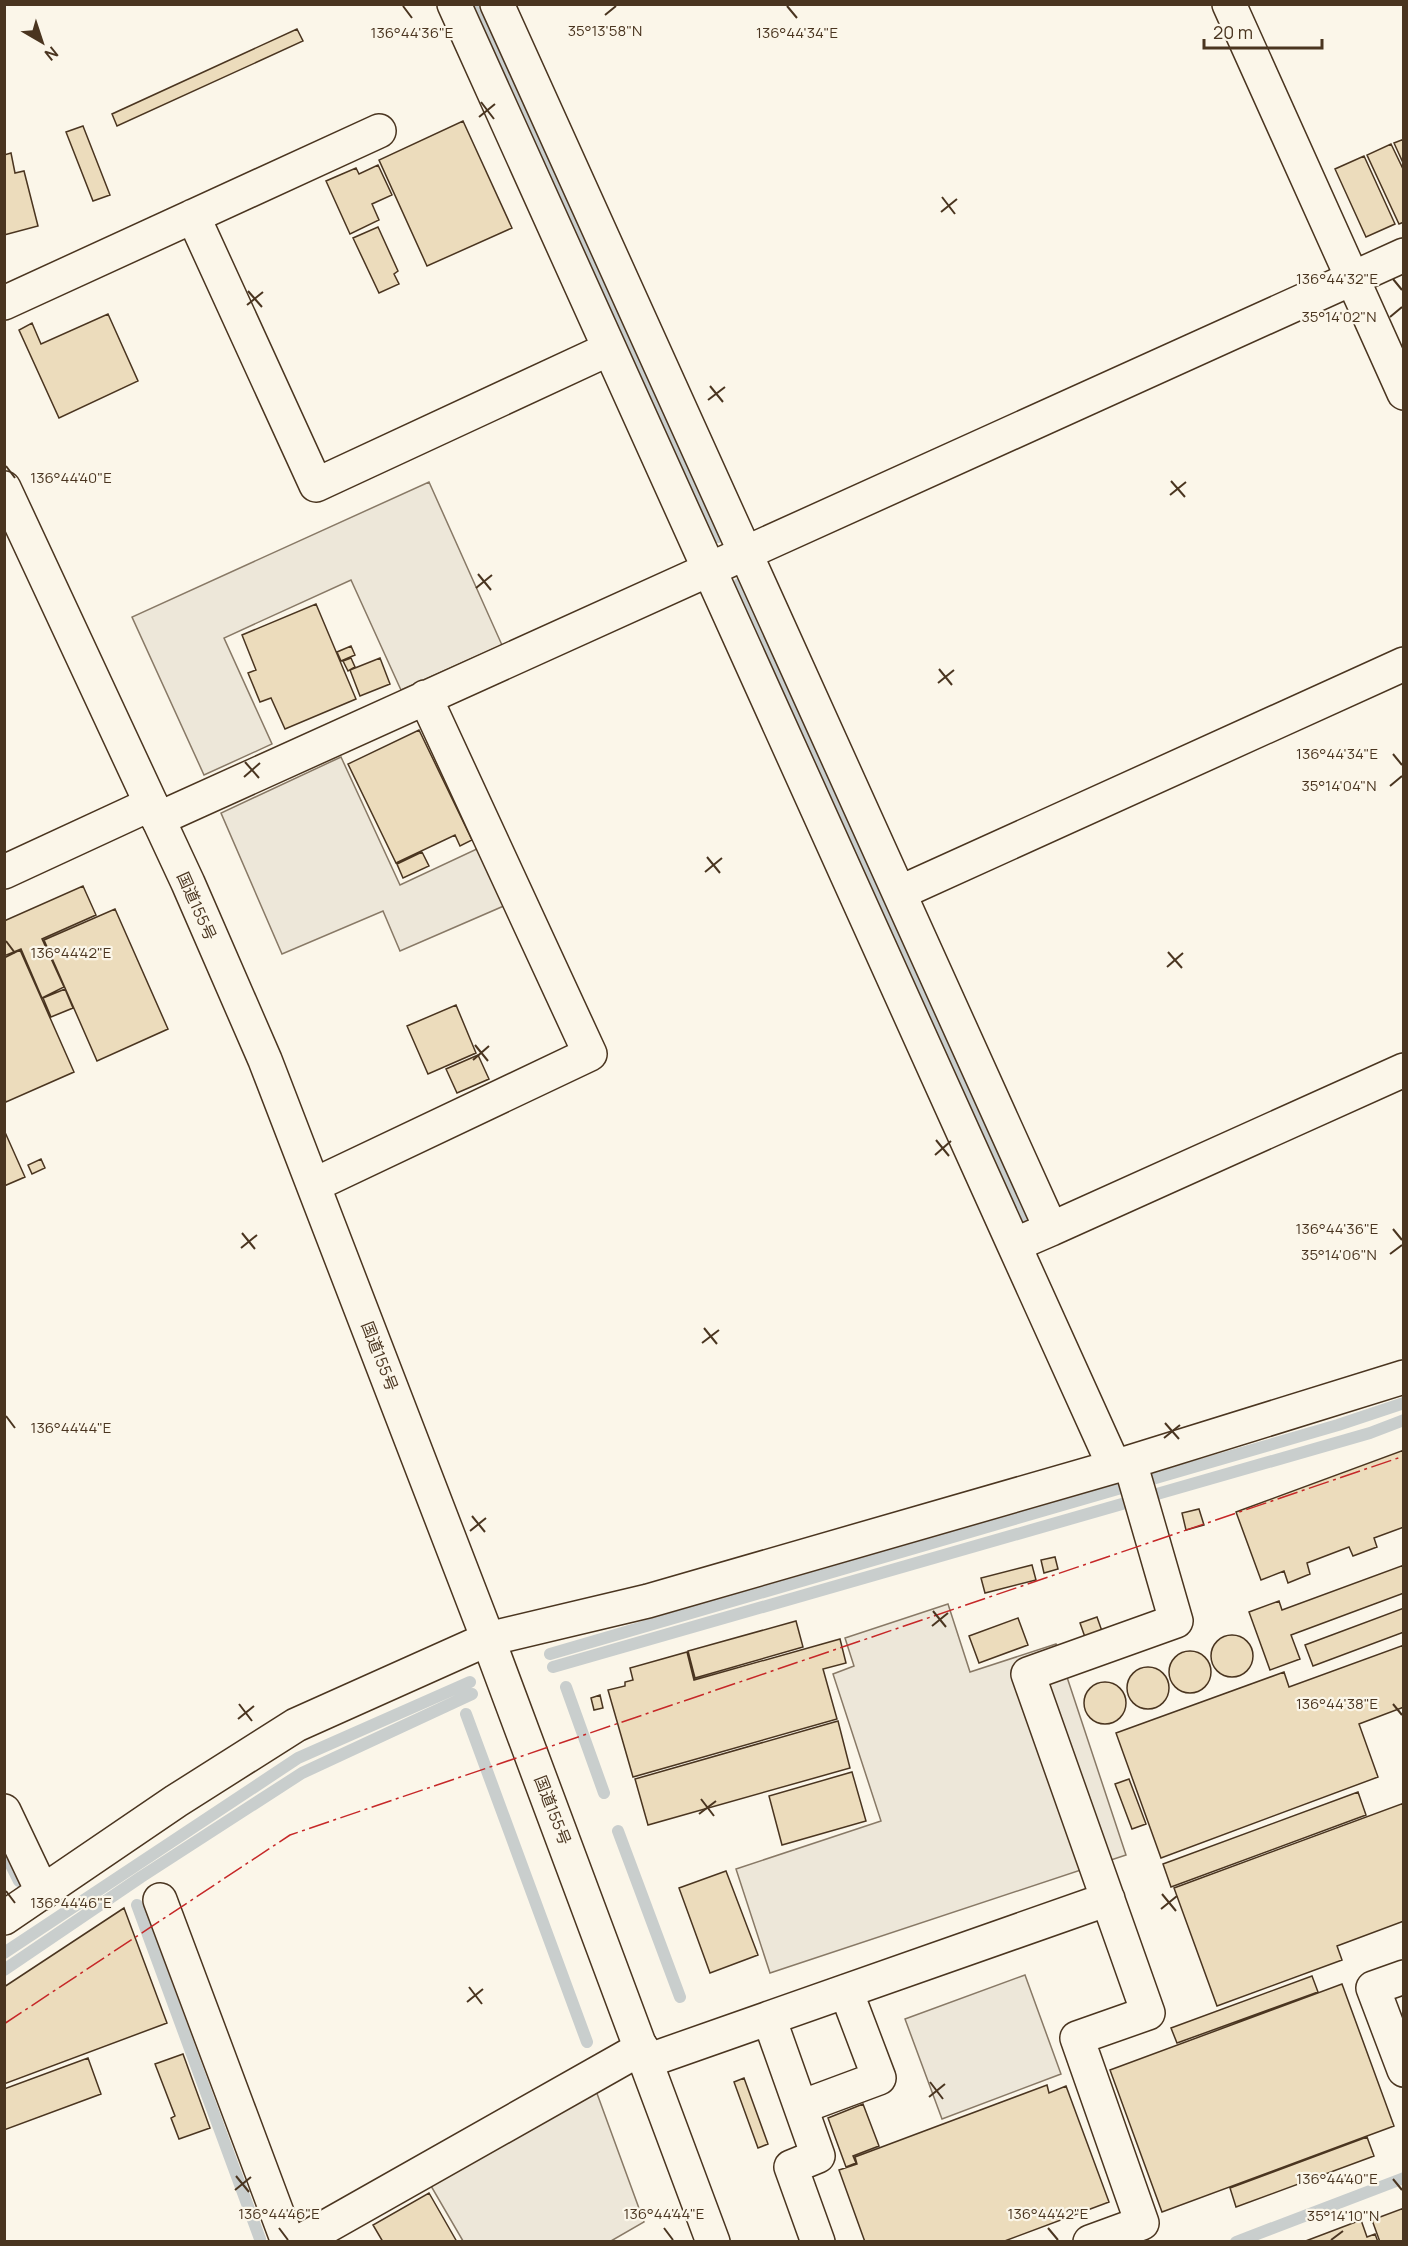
<svg xmlns="http://www.w3.org/2000/svg" width="1408" height="2246" font-family="Manrope,'Noto Sans JP',sans-serif">
<style>
.parking{fill:#ede7d9;stroke:#887966;stroke-width:1.5}
.lines{fill:none;stroke-linecap:round;stroke-linejoin:round}
.stream{stroke:#c9cecd;stroke-width:12}
.building{fill:#ecdcbc;stroke:#4a3520;stroke-width:1.5}
.minor-casing{stroke:#4a3520;stroke-width:36}
.highway-casing{stroke:#4a3520;stroke-width:36}
.minor{stroke:#fbf6e9;stroke-width:33}
.highway{stroke:#fbf6e9;stroke-width:33}
.power{stroke:#c62828;stroke-width:1.5;stroke-dasharray:21 4.5 3 4.5;stroke-linecap:butt}
.ticks{fill:none;stroke:#4a3520;stroke-width:2}
.labels{text-anchor:middle;stroke-width:4.5;stroke-linejoin:round;paint-order:stroke}
.street-label{font-size:16px;fill:#4a3520;stroke:#fbf6e9}
.ticks-label{font-size:15px;text-anchor:middle;fill:#4a3520;stroke:#fbf6e9;stroke-width:4.5;stroke-linejoin:round;paint-order:stroke}
</style>
<rect width="100%" height="100%" fill="#fbf6e9"/>
<path class="parking" d="M429,482L502,645L401,690L351,580L224,638L272,744L204,775L132,617Z
M341,757L400,885L481,847L506,905L400,951L383,911L282,954L221,813Z
M948,1604L970,1672L1056,1644L1126,1855L770,1973L736,1869L881,1821L833,1674L854,1666L845,1638Z
M1025,1975L1061,2074L942,2119L905,2019Z
M595,2088L644,2222L611,2241H463L431,2186Z"/>
<g class="lines">
<path class="stream" d="M476,4L718,537
M739,584L1025,1218
M550,1654L1338,1425L1404,1403
M553,1667L1370,1433L1404,1420
M566,1687L604,1793
M466,1714L587,2042
M618,1831L680,1997
M4,1851L19,1881
M137,1905L260,2239
M4,1953L298,1758L470,1682
M4,1970L141,1877L302,1773L472,1694
M1236,2242L1404,2178"/>
</g>
<path class="building" d="M297,29L303,41L117,126L112,114Z
M463,121L512,228L427,266L379,160Z
M83,126L110,195L93,201L66,132Z
M1404,139V165L1394,143Z
M1391,144L1404,171V222L1399,224L1367,155Z
M11,153L15,173L24,171L38,226L4,235V155Z
M1364,156L1395,224L1366,237L1335,169Z
M378,165L392,195L372,204L379,220L350,234L326,181L356,168L359,174Z
M378,227L398,271L394,274L399,284L379,293L353,238Z
M108,314L138,381L59,418L19,330L32,323L41,344Z
M316,604L356,699L285,729L271,698L260,702L248,673L256,670L242,635Z
M351,646L355,655L341,661L337,652Z
M351,658L355,667L348,671L343,661Z
M380,658L390,684L360,696L350,670Z
M419,730L472,840L460,846L455,835L396,863L348,764Z
M422,852L429,866L403,878L397,864Z
M83,886L96,915L42,939L64,987L42,998L21,949L4,956V921Z
M115,909L168,1029L97,1061L44,940Z
M20,950L74,1072L6,1102L4,1097V958Z
M65,989L73,1008L51,1017L43,998Z
M456,1005L476,1053L428,1074L407,1026Z
M478,1055L489,1079L457,1093L446,1069Z
M4,1130L25,1177L4,1186Z
M41,1159L45,1168L32,1174L28,1165Z
M1404,1450V1527L1374,1538L1377,1547L1353,1556L1349,1547L1307,1563L1310,1574L1288,1583L1284,1571L1261,1580L1236,1512Z
M1199,1509L1204,1525L1186,1530L1182,1513Z
M1055,1557L1058,1569L1044,1573L1041,1560Z
M1032,1565L1036,1580L985,1593L981,1578Z
M1404,1565V1593L1291,1635L1300,1659L1270,1670L1249,1612L1279,1601L1282,1610Z
M1404,1608V1632L1313,1666L1305,1645Z
M1097,1617L1103,1634L1086,1640L1080,1623Z
M1018,1618L1028,1645L979,1663L969,1636Z
M796,1621L803,1647L695,1678L688,1651Z
M1211 1656a21 21 0 1 1 42 0a21 21 0 1 1-42 0Z
M840,1639L846,1663L823,1669L837,1719L633,1777L608,1690L625,1686V1682L633,1680L630,1668L687,1652L694,1680Z
M1404,1645V1707L1359,1724L1378,1777L1161,1858L1116,1733L1284,1672L1289,1687Z
M1169 1672a21 21 0 1 1 42 0a21 21 0 1 1-42 0Z
M1127 1688a21 21 0 1 1 42 0a21 21 0 1 1-42 0Z
M1084 1703a21 21 0 1 1 42 0a21 21 0 1 1-42 0Z
M600,1695L603,1708L594,1710L591,1698Z
M838,1721L850,1768L648,1825L635,1779Z
M852,1772L866,1821L782,1845L769,1796Z
M1129,1779L1146,1824L1132,1829L1115,1784Z
M1358,1792L1366,1815L1171,1887L1163,1864Z
M1404,1803V1921L1337,1946L1342,1960L1217,2006L1174,1888Z
M726,1871L758,1955L710,1973L679,1888Z
M124,1908L167,2023L4,2084V1987Z
M1312,1976L1318,1992L1177,2043L1171,2028Z
M1342,1984L1394,2126L1162,2212L1110,2070Z
M183,2054L210,2128L179,2139L171,2118L175,2116L155,2064Z
M88,2058L101,2094L4,2130V2089Z
M744,2078L768,2144L758,2148L734,2082Z
M1047,2085L1049,2093L1066,2086L1109,2202L1002,2242H865L839,2170L857,2164L855,2157Z
M863,2104L879,2146L853,2156L856,2163L846,2167L828,2118Z
M1367,2137L1374,2156L1236,2207L1230,2188Z
M429,2193L457,2242H383L373,2225Z
M1404,2208V2242H1380L1372,2220Z
M1361,2220L1367,2237L1375,2234L1378,2242H1303Z"/>
<g class="lines">
<defs>
<path id="minor" d="M454,4L1014,1245L1051,1229
M497,4L1051,1229L1404,1070
M1229,4L1404,393
M193,216L316,485L609,349
M4,303L379,131
M158,819L1404,255
M4,872L151,804
M899,893L1404,664
M314,1185L590,1054L425,697
M1014,1245L1114,1466
M4,1811L43,1893
M160,1900L288,2242
M4,1918L176,1801L296,1725L488,1639L648,1601L1130,1462L1404,1377
M1404,1977L1373,1988L1404,2070
M769,2018L818,2156L791,2167L818,2242
M647,2061L1108,1899
M801,2107L879,2078L846,1991
M299,2242L642,2048
M1090,2242L1142,2223L1077,2038L1148,2013L1028,1674L1176,1621L1130,1462"/>
<path id="highway" d="M4,488L188,883L265,1060L488,1639L713,2242"/>
</defs>
<use href="#minor" class="minor-casing"/>
<use href="#highway" class="highway-casing"/>
<use href="#minor" class="minor"/>
<use href="#highway" class="highway"/>
<path class="power" d="M4,2024L290,1835L1404,1456"/>
</g>
<path class="ticks" d="M403,6L412,18M787,6L797,18M605,15L616,6M481,102L494,119M479,117L495,104M942,197L955,214M941,212L957,199M1393,279L1402,290M248,291L262,307M247,305L263,292M1390,317L1402,307M710,386L723,402M708,400L725,387M6,466L15,478M1171,481L1185,497M1170,495L1186,482M478,574L491,590M476,588L492,575M939,669L952,685M938,683L954,670M1393,754L1402,765M245,762L259,778M244,777L260,763M1390,786L1402,776M707,857L720,873M705,872L722,858M6,941L15,953M1168,952L1182,968M1167,967L1183,953M475,1045L488,1061M473,1060L489,1046M936,1140L949,1156M935,1155L951,1141M1393,1229L1402,1240M242,1233L255,1249M241,1248L257,1235M1390,1254L1402,1245M704,1328L717,1344M702,1343L719,1330M6,1416L15,1428M1165,1423L1179,1439M1164,1438L1180,1425M472,1516L485,1532M470,1531L486,1518M933,1611L946,1627M932,1626L948,1613M239,1704L252,1721M1393,1704L1402,1715M238,1719L254,1706M701,1799L714,1816M699,1814L716,1801M6,1891L15,1903M1162,1894L1176,1911M1161,1909L1177,1896M469,1987L482,2004M467,2002L483,1989M930,2082L943,2099M929,2097L945,2084M236,2176L249,2192M1393,2179L1402,2190M235,2190L251,2177M279,2228L288,2240M664,2228L673,2240M1048,2228L1058,2240M1331,2240L1343,2231"/>
<g class="labels">
<g class="street-label">
<text transform="translate(197 906) rotate(66)" y="6">国道155号</text>
<text transform="translate(380 1356) rotate(69)" y="6">国道155号</text>
<text transform="translate(553 1810) rotate(69)" y="6">国道155号</text>
</g>
</g>
<g class="ticks-label">
<text x="605" y="36">35°13'58"N</text>
<text x="412" y="38">136°44'36"E</text>
<text x="797" y="38">136°44'34"E</text>
<text x="1337" y="284">136°44'32"E</text>
<text x="1339" y="322">35°14'02"N</text>
<text x="71" y="483">136°44'40"E</text>
<text x="1337" y="759">136°44'34"E</text>
<text x="1339" y="791">35°14'04"N</text>
<text x="71" y="958">136°44'42"E</text>
<text x="1337" y="1234">136°44'36"E</text>
<text x="1339" y="1260">35°14'06"N</text>
<text x="71" y="1433">136°44'44"E</text>
<text x="1337" y="1709">136°44'38"E</text>
<text x="71" y="1908">136°44'46"E</text>
<text x="1337" y="2184">136°44'40"E</text>
<text x="279" y="2219">136°44'46"E</text>
<text x="664" y="2219">136°44'44"E</text>
<text x="1048" y="2219">136°44'42"E</text>
<text x="1343" y="2221">35°14'10"N</text>
</g>
<rect width="1408" height="2246" fill="none" stroke="#4a3520" stroke-width="12"/>
<g transform="translate(42 42) rotate(141)" stroke="#fbf6e9" stroke-width="4.5" paint-order="stroke">
<path d="M0-4.5L10 22L0 15L-10 22Z" fill="#4a3520"/>
<text y="-9" font-size="16" font-weight="bold" text-anchor="middle" fill="#4a3520">N</text>
</g>
<path d="M1204 39v9h118v-9" fill="none" stroke="#4a3520" stroke-width="3"/>
<text x="1213" y="39" font-size="18" fill="#4a3520" stroke="#fbf6e9" stroke-width="4.5" paint-order="stroke">20 m</text>
</svg>
